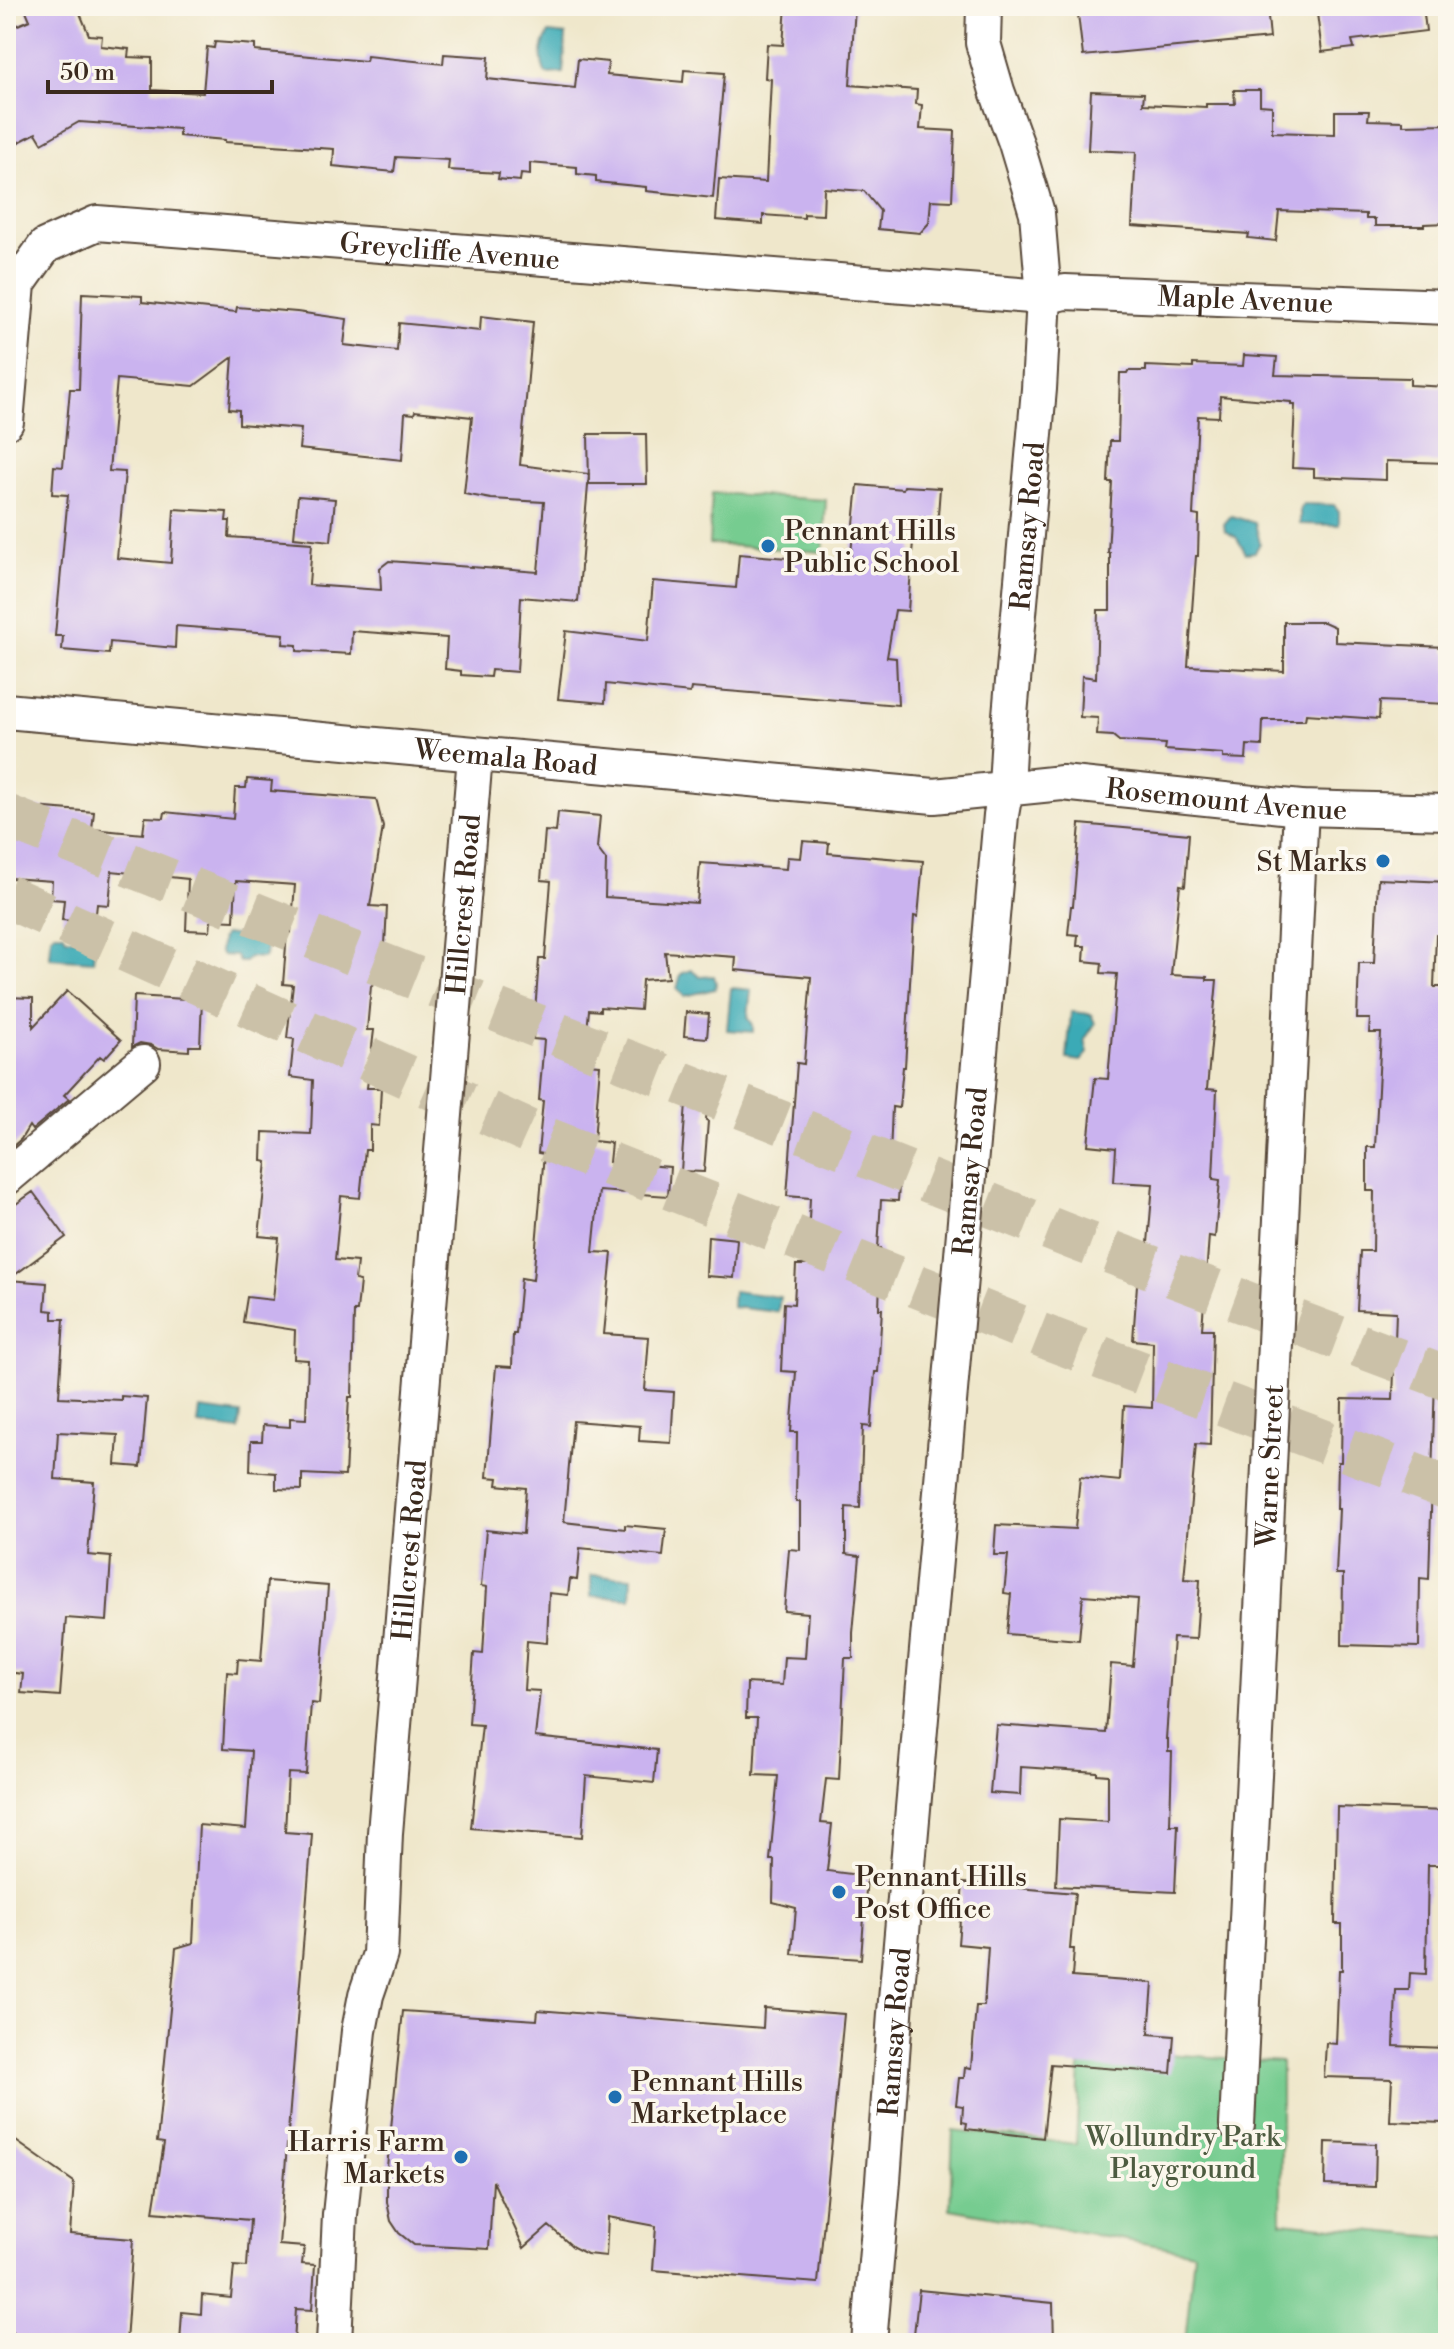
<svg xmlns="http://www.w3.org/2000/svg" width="1454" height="2349" font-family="'Libre Bodoni',serif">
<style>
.green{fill:#76cc90;stroke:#587b57;stroke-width:2}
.water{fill:#3aaab6;stroke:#3a6a6a;stroke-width:2}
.building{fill:#cab3ef;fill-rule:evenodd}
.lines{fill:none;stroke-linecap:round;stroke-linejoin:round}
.motorway-tunnel{stroke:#cbc1a8;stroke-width:44;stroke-dasharray:44 22;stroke-linecap:butt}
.minor-casing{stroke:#564638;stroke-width:38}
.minor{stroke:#fff;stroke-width:34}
.poi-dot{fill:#1f6fb2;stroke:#fbf7ec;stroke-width:3}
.labels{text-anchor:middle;stroke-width:7;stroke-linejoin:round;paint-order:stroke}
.street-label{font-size:28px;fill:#3b2a1e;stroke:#fbf7ec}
.poi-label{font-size:28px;fill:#3b2a1e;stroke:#fbf7ec;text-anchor:start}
.park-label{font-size:28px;fill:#4d5b40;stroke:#fbf7ec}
</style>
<rect width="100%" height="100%" fill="#fbf7ec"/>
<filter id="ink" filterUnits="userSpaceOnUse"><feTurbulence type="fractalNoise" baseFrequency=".0125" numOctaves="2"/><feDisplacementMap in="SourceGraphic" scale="16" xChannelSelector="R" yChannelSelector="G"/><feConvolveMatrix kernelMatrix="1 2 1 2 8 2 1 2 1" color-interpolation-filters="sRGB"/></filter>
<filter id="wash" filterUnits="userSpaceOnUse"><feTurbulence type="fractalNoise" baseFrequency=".006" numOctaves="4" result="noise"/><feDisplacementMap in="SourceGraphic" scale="32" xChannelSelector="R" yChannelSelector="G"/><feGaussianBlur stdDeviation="1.8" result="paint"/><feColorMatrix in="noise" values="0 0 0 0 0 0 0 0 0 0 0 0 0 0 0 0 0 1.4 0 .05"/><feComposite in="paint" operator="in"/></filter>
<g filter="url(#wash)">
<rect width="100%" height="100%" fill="#efe7cb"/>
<path class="green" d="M712,493L826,500L823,552L709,544Z
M1081,2048L1281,2062V2222L1448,2238V2343H1185L1194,2252L950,2209L953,2130L1076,2144Z"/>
<path class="water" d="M549,33L566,35L563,73L546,74C539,60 541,46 549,33Z
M1303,504L1334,505L1339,511V525L1300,524V508Z
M1231,516L1255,523L1260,543L1255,552L1246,553L1236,537L1225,531L1224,524Z
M55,933H63L66,938L95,940L93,961L50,958L51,936Z
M225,934L267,940L265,956L263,958L249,957L245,962H239L236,956L222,955L220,952L222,937Z
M691,970L700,977L714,976L716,983L715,989L685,996L677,989L681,974Z
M731,988L751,990L748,1017L753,1025V1032L727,1030Z
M1071,1012L1091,1014L1095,1024L1085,1039L1088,1053L1081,1061L1067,1059Z
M733,1291L780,1297L778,1312L732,1307Z
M200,1409L241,1414L239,1430L198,1425Z
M591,1575L632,1577L631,1598L591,1596Z"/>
<g id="blocks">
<path class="building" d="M24,6H77L89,35L102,36L101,46L129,49L128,57L152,58V90L203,93L207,47L214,48L215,42L255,45V51L366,61L367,56L443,64L444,54L489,57L487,79L575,88L578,59L608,62L607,75L683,82L684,70L724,73L713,198L646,191V187L596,182V176L577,174V167L530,163V175L521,174L520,181L498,179L499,173L448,170L449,160L396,157L394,172L333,166L334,149L225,142V140L179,136V129L79,122L42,143L36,133L6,149V67L13,63L6,45V30L30,20Z
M786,6H855L850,85L917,90L916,104L922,105L920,129L955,131L952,201L931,200L929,223L920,233L878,229L880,211L864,191L824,188L823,215L804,214V218L763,215V224L716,220L719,179L766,182L771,79L765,78L767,44L783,45Z
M1077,6H1267L1270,38L1083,56Z
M1316,6H1423L1426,31L1352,40L1354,48L1322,52Z
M1234,90H1260V105L1272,106V132L1335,134V111H1369L1368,120L1403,121V125L1448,124V223L1424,224V226H1375V219H1366V214L1279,211L1276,241L1248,238L1249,234L1132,226L1136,152L1088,150L1091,91L1144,93L1143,104L1206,107V104H1235Z
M82,293L142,296V302L236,312L237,307L297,312L347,319L344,345L397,351L399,323L480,331L481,316L533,322L520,465L589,474L578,602L521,597L517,672L491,670L490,677L461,675V671L445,669L447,638L352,631L351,654L297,651V645L283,644L284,634L176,626L175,648L110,642L109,654L62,650L63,636H55L68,495L52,494L54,466L63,467L70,389H79ZM233,357L229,409L239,410V424L301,429L299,449L402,460L405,413L414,414L415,411L472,417L464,494L491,499L544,502L538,572L389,561L380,568L381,590L309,585L312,543L229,537L230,521H226L227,512L174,509L171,563L117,558L125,472L109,471L117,379L194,386Z
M1244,355L1277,357L1275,375L1410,378V385L1448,387V463L1386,461V480L1314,477V469L1292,468L1295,405H1291V402L1220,396L1219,417L1198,416L1193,515L1199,516L1198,556H1196L1188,666L1284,671V622H1324L1335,627V642L1445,647V652H1448V704L1380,701L1379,719L1306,714L1305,720H1263L1262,746L1247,745L1246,759L1223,758V754L1165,750L1166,744L1119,741L1113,736L1097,735L1098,718L1080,717L1082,676L1096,678L1098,610H1110V553H1108L1112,482H1108L1110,441H1118L1120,373H1127L1128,371H1146V366L1193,368V364L1243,366Z
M588,434H646L647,484H589Z
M858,485L903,489L904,486L940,488L937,529L914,527L908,611L895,610L887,657L896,658L898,705L691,688L690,693L606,684L605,703L558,699L566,631L648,641L653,581L736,588L739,554L850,563Z
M298,496L335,499L331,541L294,537Z
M247,779L272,781L271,791L376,799L383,827L370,906L387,907L385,945L382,976L371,986L367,1030H374L367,1088H381L379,1126L370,1125V1150H365L360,1198L341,1196L335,1260L357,1262L355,1280L360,1281L357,1311H354L352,1397H349L345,1476L302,1474V1490L276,1489V1473L250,1471L251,1441H262L263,1425L290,1427V1418L306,1419L308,1360L294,1359L295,1330L243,1322L247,1297L273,1300L279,1238L259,1236L267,1162L262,1161L263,1132L311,1134L313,1080L290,1077L294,1039L287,1038L293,985L283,984L287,933H291L295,885L236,881L234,921L211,920L210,931L186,930L188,879L112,871L109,905L97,904L95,923L62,920L64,900L51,899L52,881L11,878V872L6,871V794L22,806L94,812L92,829L143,834L145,817L164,818L165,812L233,819L235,788H246Z
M558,812L600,816L597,848L606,860L605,897L697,903L700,863L786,869L787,857L801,858L803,841L829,843L828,853L923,861L918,917L914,916L905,1067H903L899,1108L892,1107L890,1156L901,1157L898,1201L881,1200L878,1248H881L879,1309H882L878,1372H875L871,1427L863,1426L860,1508L846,1507V1554L860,1556L853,1633V1658H845L839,1780L826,1779L821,1823L832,1824L827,1871L867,1876L861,1959L792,1954L796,1908L773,1902L774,1860H770L778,1776L754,1775L757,1718H746L747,1683L782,1685L784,1657L805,1658L808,1613L784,1611L789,1549L800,1550V1502H796L797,1432H791L796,1372L781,1371L784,1303L794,1304L796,1265H807L810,1198L787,1196L797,1063L804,1064L811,977L735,970L736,957L665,952L668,978L642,980L640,1010L600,1007V1011L589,1010L584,1064L600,1065L594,1141L611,1143L609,1162L670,1167L668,1196L599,1191L593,1252L612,1253L604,1334L649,1337L645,1390L674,1392L671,1443L639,1441L640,1426L573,1421L564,1522L625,1529V1525L666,1529L663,1556L580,1548L577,1580L570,1579L568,1595L549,1593L547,1643L527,1641L524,1690L540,1691L535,1737L657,1750L654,1783L586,1776L582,1837L471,1828L482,1725L469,1724L474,1653L483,1654L487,1587L481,1586L486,1530L523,1534L526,1488L497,1485L498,1478L487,1477L496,1366L512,1367L513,1334H516L521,1278L533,1280L544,1154L538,1153L543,1101L539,1100L544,1040L533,1039L539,959H545L551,881L541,880L545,831L556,832Z
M1080,824L1189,834L1185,886L1180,885L1171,975L1207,977V980H1217L1207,1089L1217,1090L1213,1179L1220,1180L1215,1237L1209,1236L1202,1329H1213L1210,1445L1196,1444L1184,1579L1200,1580L1196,1639L1173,1638L1166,1739H1168V1752H1172L1170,1825H1178L1175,1892L1056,1886L1059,1819L1108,1822V1775L1097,1774V1772L1021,1767L1020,1795L990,1793L996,1725L1106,1733L1111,1664L1133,1666L1138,1599L1083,1595L1079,1640L1007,1634L1011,1594L1004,1593L1008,1555H994L996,1525L1075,1529L1080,1477L1120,1481L1124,1406L1152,1408L1153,1342L1133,1340L1140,1243H1148L1153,1184L1114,1182L1116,1148L1088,1145L1095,1078L1108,1079L1117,974L1101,973L1102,963L1084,961L1085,946H1077L1078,935L1068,934L1071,906H1073Z
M1378,879L1448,882V936L1436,935L1434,987H1448V1378H1435L1429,1579L1420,1578L1419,1647L1342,1645L1343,1574H1336L1339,1509H1337L1338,1462H1341L1342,1399L1393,1400L1396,1312L1357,1310L1360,1251H1373L1374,1191H1367V1147H1375L1381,1033H1369L1370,1019H1357L1359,963H1374Z
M67,991L121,1040L104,1059L100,1056L64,1095L69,1099L32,1130L29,1126L21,1139L6,1152V997L33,998V1027Z
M134,996L202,1000L200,1046H189V1051L158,1049L151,1045L140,1043L132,1047Z
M686,1012L709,1014L707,1038L684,1036Z
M687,1090L708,1092L706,1120L708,1121L704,1172L681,1171Z
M33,1192L66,1237L8,1280L47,1283L45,1310L53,1311V1319H64L59,1397L121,1400V1396L147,1398L141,1467L116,1465L118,1435L58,1432L55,1479L94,1482L88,1555L111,1557L107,1621L66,1618L60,1696L21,1693L23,1674L6,1672V1211Z
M708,1236L737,1239L734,1278L706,1276Z
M267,1581L328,1586L319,1704L311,1703L306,1774L288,1773L285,1832L312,1834L279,2245L304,2247L302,2264L315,2265L312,2310L296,2309L294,2343H180L182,2312L201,2314L202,2295L231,2298L234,2266L247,2267L250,2220L153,2212L164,2143L157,2142L176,1948L193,1943L199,1825L246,1829L251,1751L223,1749L227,1672L237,1673L238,1659L261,1661Z
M1337,1807L1445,1811L1446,1865H1428L1426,1974L1410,1973L1409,1990H1396L1394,2046L1446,2048L1444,2123L1390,2121L1392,2079L1324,2077L1326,2043L1336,2044L1339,1970H1342V1924H1335Z
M963,1883L1075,1893L1070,1949H1074L1072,1977L1153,1983L1149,2034L1174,2036L1171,2073L1051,2064L1043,2138L966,2129L967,2123L962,2122L963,2106L956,2105L959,2078H964L965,2067L971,2068L976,2006H984L988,1947L958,1944Z
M764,2008L844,2014L818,2283L653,2270L656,2226L608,2217L606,2256L587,2254L573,2247L549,2226L524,2248L493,2181L489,2249L414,2245L399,2233L391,2221L387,2202V2167L403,2011L537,2020L538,2010L763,2028Z
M6,2134L74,2182L70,2234L133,2239L126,2343H23L6,2325Z
M1326,2142L1376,2144L1375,2187L1325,2185Z
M919,2290L1053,2303L1054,2343H913Z"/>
</g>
</g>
<g filter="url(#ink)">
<use href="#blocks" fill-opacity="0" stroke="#564638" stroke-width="2"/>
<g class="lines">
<path class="motorway-tunnel" d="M6,816L1076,1239L1448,1379
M6,896L539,1136L1051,1339L1448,1488"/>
<defs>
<g id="minor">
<path id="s1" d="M6,422L18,284L45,246L97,223L1044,297L1065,292L1448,307"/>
<path id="s2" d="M6,711L934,796L1062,783L1301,808L1448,812"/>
<path d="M6,1178L143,1063"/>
<path id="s3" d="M1237,2125L1301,808"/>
<path id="s4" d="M334,2343L340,2215L359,2031L366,1995L380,1954L385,1833L475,756"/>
<path id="s5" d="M869,2343L883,2181L896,2000L1001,815L1006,787L1010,715L1039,389L1044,297L1037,213L1016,143L997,91L983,43L984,6"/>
</g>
</defs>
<use href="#minor" class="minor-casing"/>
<use href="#minor" class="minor"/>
</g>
</g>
<g class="poi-dot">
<circle cx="768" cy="546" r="8"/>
<circle cx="1383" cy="861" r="8"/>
<circle cx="839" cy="1892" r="8"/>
<circle cx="615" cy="2097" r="8"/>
<circle cx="461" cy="2157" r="8"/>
</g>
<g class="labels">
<g class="street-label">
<text dy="10" stroke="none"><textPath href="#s1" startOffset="596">Greycliffe Avenue</textPath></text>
<text dy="10" stroke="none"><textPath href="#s1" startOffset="1394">Maple Avenue</textPath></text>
<text dy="10" stroke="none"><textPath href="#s5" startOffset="1824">Ramsay Road</textPath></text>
<text dy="10" stroke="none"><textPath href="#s2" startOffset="502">Weemala Road</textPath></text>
<text dy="10" stroke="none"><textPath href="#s2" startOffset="1226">Rosemount Avenue</textPath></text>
<text dy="10" stroke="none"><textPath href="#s4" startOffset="1446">Hillcrest Road</textPath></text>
<text dy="10" stroke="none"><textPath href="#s5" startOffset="1176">Ramsay Road</textPath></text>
<text dy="10" stroke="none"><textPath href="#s3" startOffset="660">Warne Street</textPath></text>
<text dy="10" stroke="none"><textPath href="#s4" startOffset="798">Hillcrest Road</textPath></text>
<text dy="10" stroke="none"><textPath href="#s5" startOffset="312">Ramsay Road</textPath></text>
</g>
<g class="poi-label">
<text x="784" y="540">Pennant Hills<tspan x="784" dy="32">Public School</tspan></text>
<text x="1367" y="871" text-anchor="end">St Marks</text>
<text x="855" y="1886">Pennant Hills<tspan x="855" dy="32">Post Office</tspan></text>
<text x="631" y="2091">Pennant Hills<tspan x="631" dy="32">Marketplace</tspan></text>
<text x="445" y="2151" text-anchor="end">Harris Farm<tspan x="445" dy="32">Markets</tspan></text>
</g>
<g class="park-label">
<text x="1183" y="2146">Wollundry Park<tspan x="1183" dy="32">Playground</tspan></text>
</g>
</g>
<rect width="1454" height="2349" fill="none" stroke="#fbf7ec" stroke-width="32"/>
<path d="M48 80v12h224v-12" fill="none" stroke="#3b2a1e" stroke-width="4"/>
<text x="60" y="80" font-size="24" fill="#3b2a1e" stroke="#fbf7ec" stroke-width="6" paint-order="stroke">50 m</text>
</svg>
